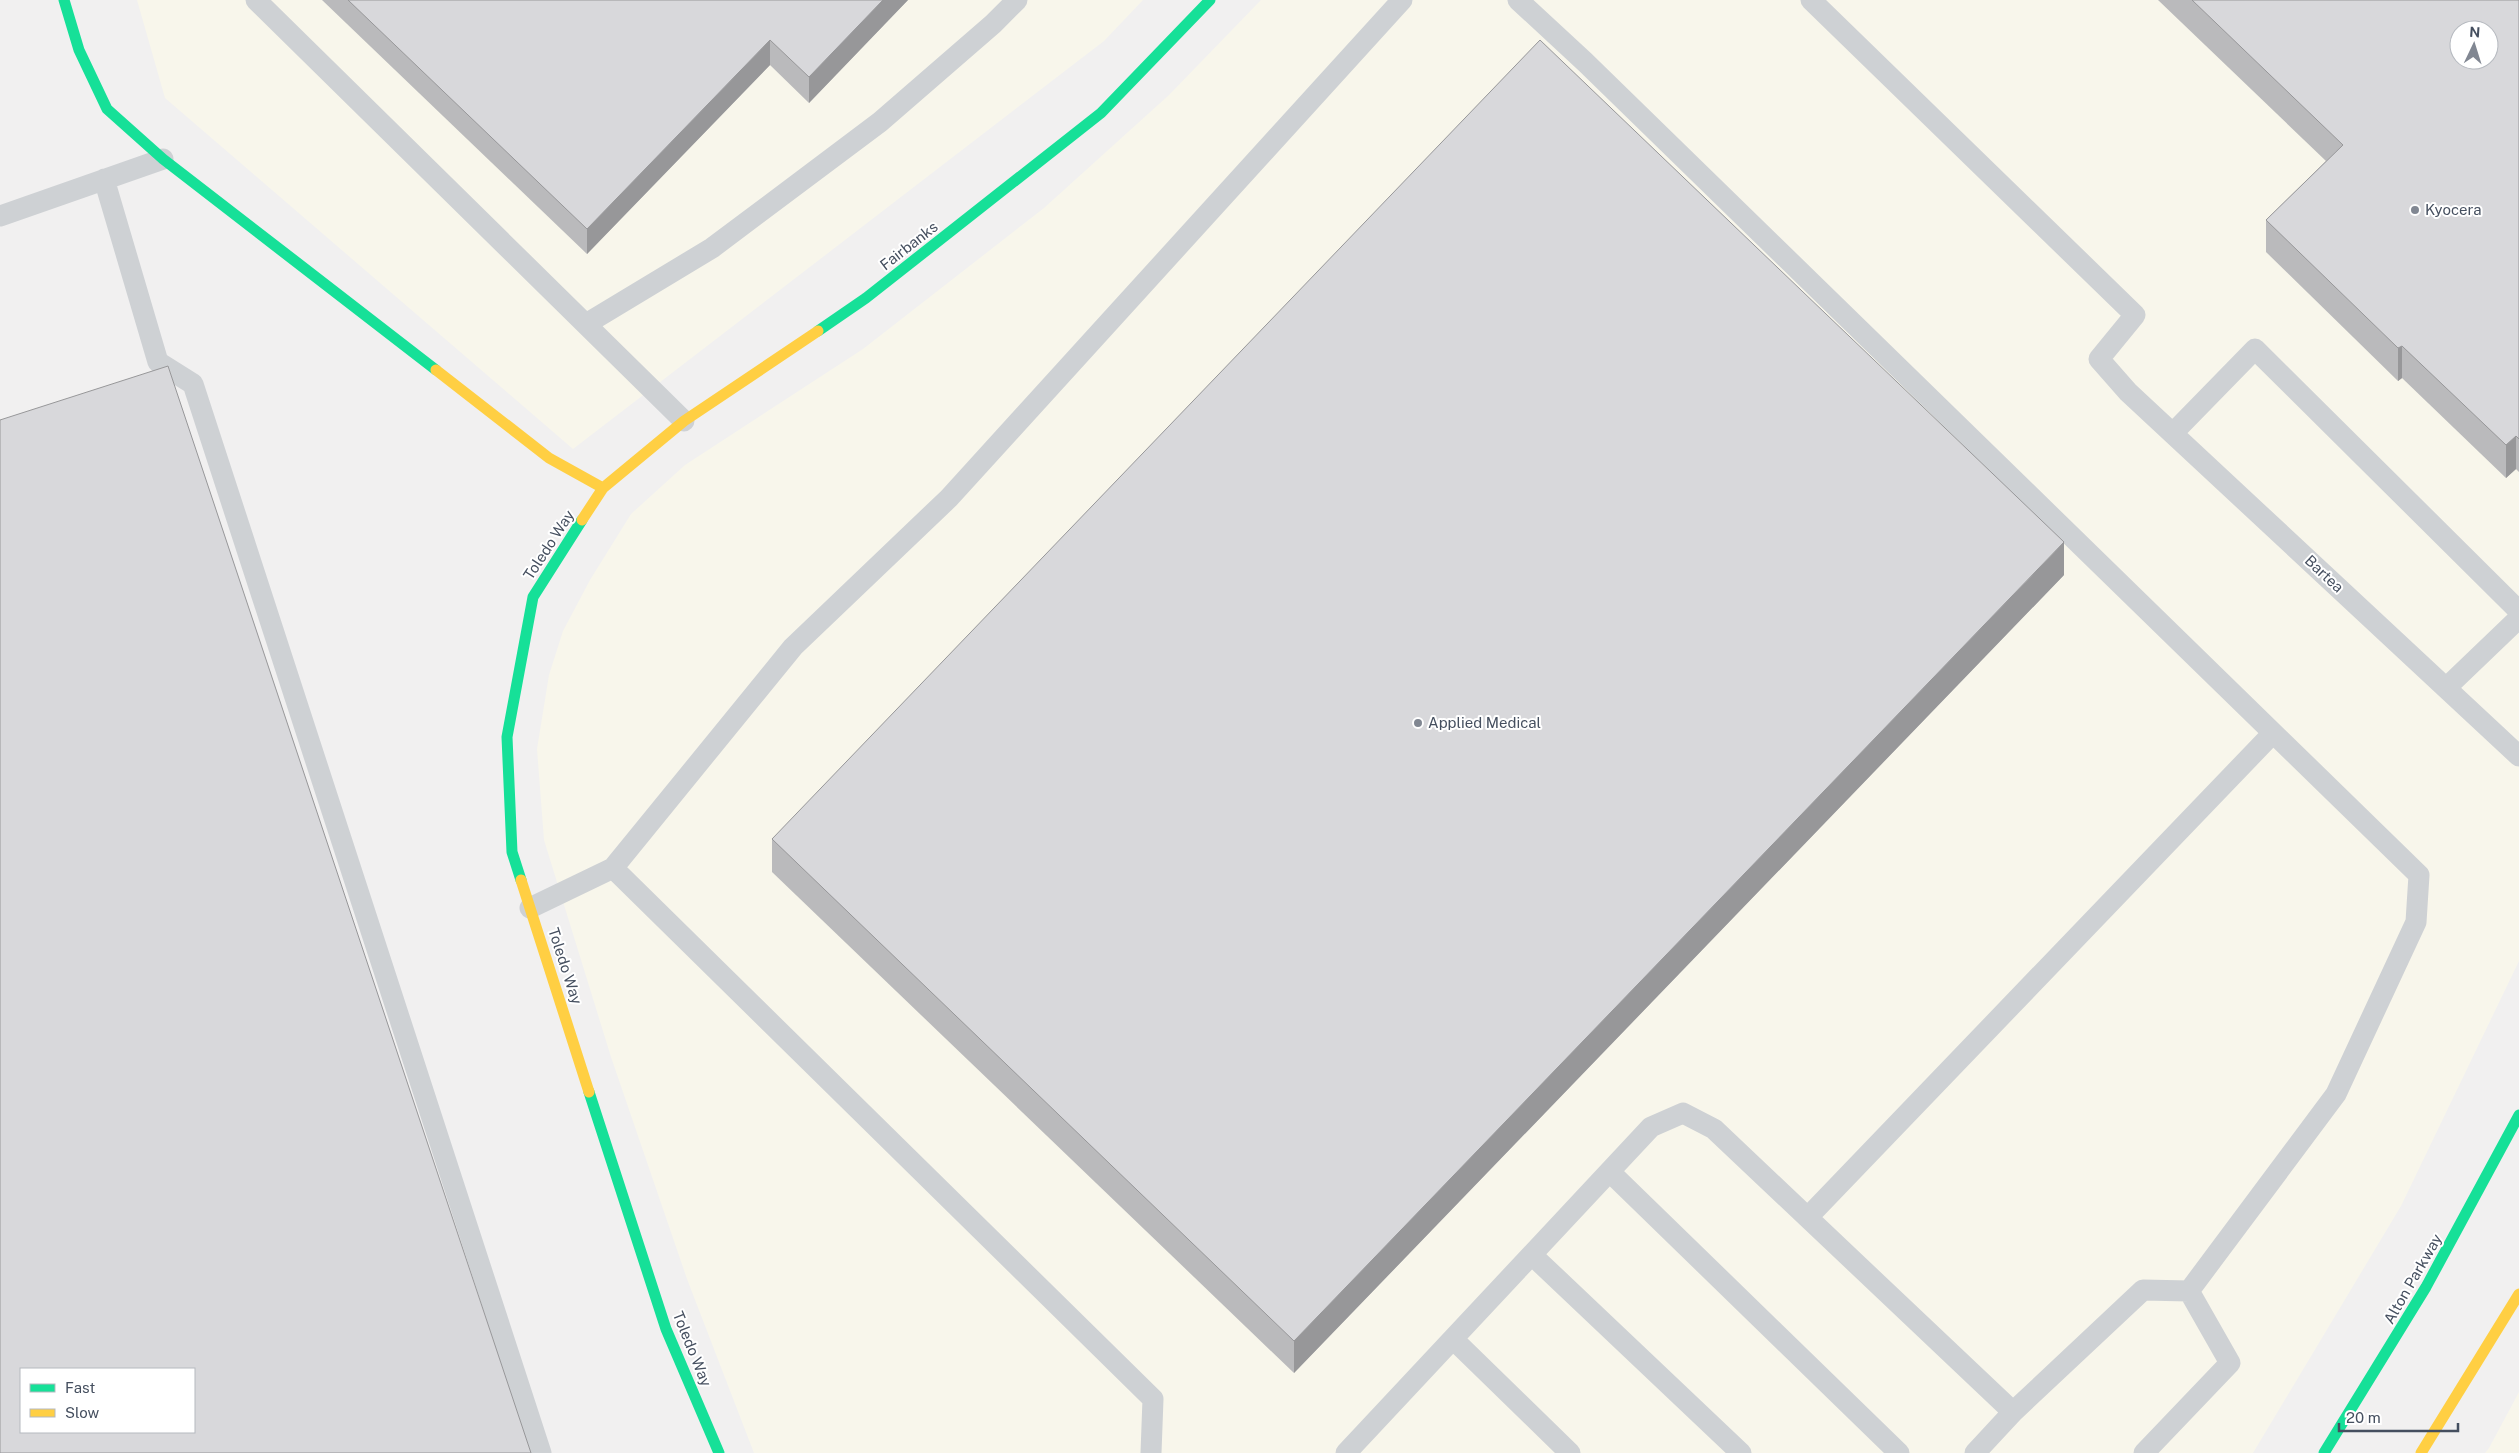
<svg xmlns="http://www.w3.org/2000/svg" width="2519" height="1453" font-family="'Public Sans',sans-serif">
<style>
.commercial{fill:#f8f6eb;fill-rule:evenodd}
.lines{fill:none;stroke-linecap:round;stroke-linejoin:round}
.lane{stroke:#ced1d4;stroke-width:21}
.fast{stroke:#16e098;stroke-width:11}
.slow{stroke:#ffcf43;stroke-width:11}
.wall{fill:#bababc}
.shaded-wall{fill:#979799}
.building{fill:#d8d8db;stroke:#979799;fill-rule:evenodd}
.poi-dot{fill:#818792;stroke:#fff;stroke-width:2}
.labels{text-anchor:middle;stroke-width:4;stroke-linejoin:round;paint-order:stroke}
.poi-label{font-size:15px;fill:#454f5f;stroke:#fff;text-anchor:start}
.street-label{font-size:15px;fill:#454f5f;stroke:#fff}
</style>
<rect width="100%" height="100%" fill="#f1f0f0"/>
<path class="commercial" d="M137,0H1143L1104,41L573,449L165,98Z
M1261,0H2519V961L2401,1206L2253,1453H754L687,1279L611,1057L544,840L537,749L549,675L563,631L590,580L631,514L685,465L863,349L1044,208L1169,95ZM2459,30H2489V60H2459Z
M2519,1392V1453H2485L2489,1448Z"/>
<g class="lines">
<path class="lane" d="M256,0L684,421
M1518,0L1585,62L2419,875L2416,922L2336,1094L2189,1291
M1811,0L2135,315L2099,359L2128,392L2519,756
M104,179L158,362L193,384L541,1453
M0,216L163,159
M586,324L712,248L880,122L993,24L1017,0
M2173,433L2255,349L2519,611
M2446,688L2519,618
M613,868L793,647L949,498L1402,0
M530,908L613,868L1153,1399L1151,1453
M1610,1172L1899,1453
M1808,1217L2273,733
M1532,1255L1741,1453
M1453,1339L1570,1453
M1346,1453L1651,1127L1683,1113L1714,1129L2013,1412
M1975,1453L2013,1412L2143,1290L2189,1291L2230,1363L2144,1453"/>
<path class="fast" d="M64,0L79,50L107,109L163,159L436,370
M818,331L866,298L1101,113L1210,0
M521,880L512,852L507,737L533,597L582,520
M589,1092L666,1329L719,1453
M2324,1453L2426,1287L2519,1115"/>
<path class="slow" d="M436,370L549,458L603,488
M582,520L603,488L684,421L818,331
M521,880L589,1092
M2421,1453L2519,1294"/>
</g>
<path class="wall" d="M322,0H908L809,103L770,65L587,254Z
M2158,0H2519V472L2516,469L2506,478L2402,378L2398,381L2266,252V220L2326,161Z
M2064,575L1294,1373L772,872V839Z"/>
<path class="shaded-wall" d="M883,0H908L809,103V77Z
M770,40V65L587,254V229Z
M2402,346V378L2398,381V348Z
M2516,436V469L2506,478V445Z
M2064,542V575L1294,1373V1341Z"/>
<path class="building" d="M348,0H883L809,77L770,40L587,229Z
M2192,0H2519V439L2516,436L2506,445L2402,346L2398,348L2266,220L2343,145ZM2459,30H2489V60H2459Z
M1540,40L2064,542L1294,1341L772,839Z
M168,366L531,1453H0V420ZM21,1369H194V1432H21Z"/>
<g class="poi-dot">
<circle cx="2415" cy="210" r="5"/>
<circle cx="1418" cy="723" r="5"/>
</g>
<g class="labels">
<g class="poi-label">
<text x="2425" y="215">Kyocera</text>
<text x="1428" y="728">Applied Medical</text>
</g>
<g class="street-label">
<text transform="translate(909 246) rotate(-38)" y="5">Fairbanks</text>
<text transform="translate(549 545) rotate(-57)" y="5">Toledo Way</text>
<text transform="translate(2324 574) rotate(43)" y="5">Bartea</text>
<text transform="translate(565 966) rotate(72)" y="5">Toledo Way</text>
<text transform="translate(2413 1279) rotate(-60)" y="5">Alton Parkway</text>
<text transform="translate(692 1349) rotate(68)" y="5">Toledo Way</text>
</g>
</g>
<rect x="20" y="1368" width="175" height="65" fill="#ffffff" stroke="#b5b9bf"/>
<rect x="30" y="1384" width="25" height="8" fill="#16e098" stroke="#b5b9bf"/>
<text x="65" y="1393" font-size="15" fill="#454f5f">Fast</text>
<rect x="30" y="1409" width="25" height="8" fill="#ffcf43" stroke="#b5b9bf"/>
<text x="65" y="1418" font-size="15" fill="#454f5f">Slow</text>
<g transform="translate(2474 45) rotate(4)"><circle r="24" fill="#ffffff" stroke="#b5b9bf"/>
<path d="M0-4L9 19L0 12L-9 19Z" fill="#818792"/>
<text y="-8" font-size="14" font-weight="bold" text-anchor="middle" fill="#454f5f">N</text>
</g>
<path d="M2339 1423v8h119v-8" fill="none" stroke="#454f5f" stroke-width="2.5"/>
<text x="2346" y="1423" font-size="15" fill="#454f5f" stroke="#ffffff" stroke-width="4" paint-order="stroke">20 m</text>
</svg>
